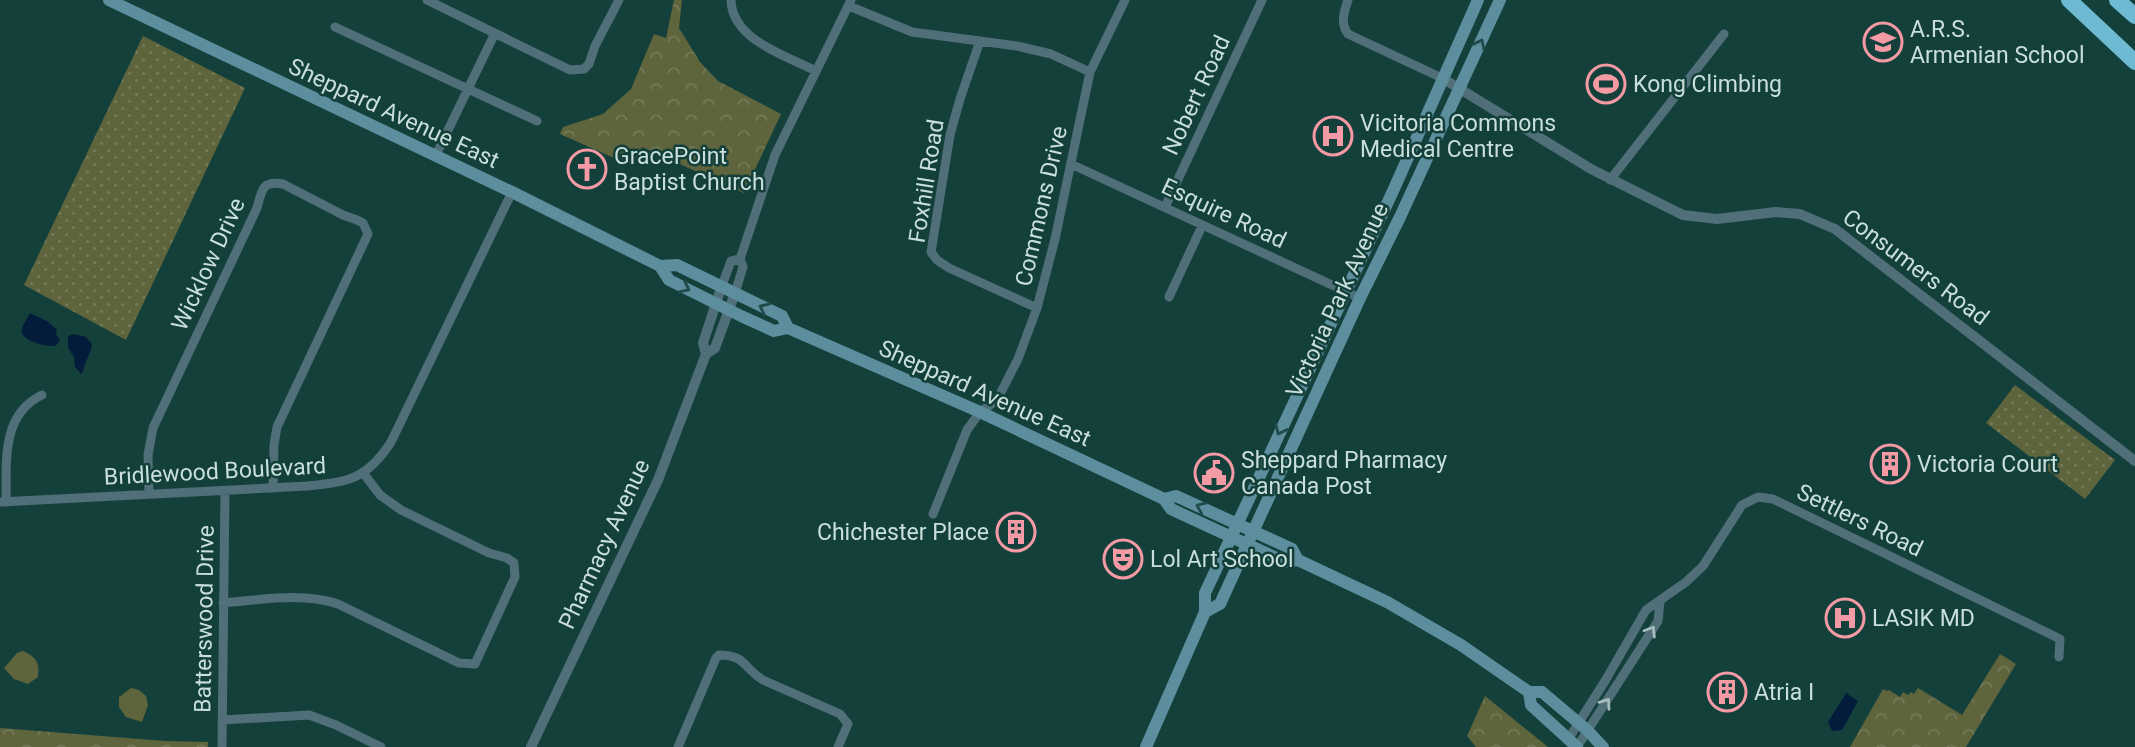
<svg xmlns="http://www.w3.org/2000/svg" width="2135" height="747" font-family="Roboto,sans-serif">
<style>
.grass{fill:url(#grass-dots)}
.park{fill:url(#park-crowns)}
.garden{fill:#5e643b}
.water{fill:#031c3b}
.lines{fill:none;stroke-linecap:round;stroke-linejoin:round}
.minor{stroke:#516f79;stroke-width:9}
.tertiary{stroke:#516f79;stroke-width:10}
.secondary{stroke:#5d8e9d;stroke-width:12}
.motorway{stroke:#6dbad2;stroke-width:16}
.oneway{stroke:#1f4c4a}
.oneway2{stroke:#a5bdbe}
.labels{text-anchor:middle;stroke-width:5;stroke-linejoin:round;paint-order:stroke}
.poi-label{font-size:23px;fill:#c9dfdb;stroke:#14403b;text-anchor:start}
.street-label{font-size:23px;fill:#c9dfdb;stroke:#14403b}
</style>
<defs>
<pattern id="grass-dots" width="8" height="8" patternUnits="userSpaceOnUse" patternTransform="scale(1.75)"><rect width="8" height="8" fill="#5e643b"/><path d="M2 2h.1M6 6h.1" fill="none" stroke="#747a57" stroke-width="1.8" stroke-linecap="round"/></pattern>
<pattern id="park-crowns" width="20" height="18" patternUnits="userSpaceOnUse" patternTransform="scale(1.75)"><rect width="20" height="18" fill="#5e643b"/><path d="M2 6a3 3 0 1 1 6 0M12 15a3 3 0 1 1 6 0" fill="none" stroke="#747a57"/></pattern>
</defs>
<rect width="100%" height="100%" fill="#14403b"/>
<path class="grass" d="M143,36L245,88L126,340L24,285Z
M2015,385L2115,460L2085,499L1986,423Z"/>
<path class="park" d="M674,0H682L679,28L700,62L718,81L781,114L744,193L642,147L632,166L560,134L563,127L603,114L631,89L654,34L666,38Z
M2000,654L2016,664L1966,747H1850L1883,689L1887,691L1889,690L1900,697L1903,692L1908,695L1911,692L1914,694L1918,688L1962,715Z
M1485,696L1548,747H1476L1467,736Z
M0,728L165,741L208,742V747H0Z"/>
<path class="garden" d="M23,651C36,657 40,662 38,677L28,684L14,679L4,668L17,653Z
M131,688L139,690L146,696L148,705L142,722L126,717L119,707V697Z"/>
<path class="water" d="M30,313L47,321L57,330L56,335L60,339L56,346C48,347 19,342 22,329C22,326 29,315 30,313Z
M73,334L86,337L92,344C91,354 84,362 83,372L81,374L75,367L74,357L68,348V336Z
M1846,693L1858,701L1842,730L1832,731L1828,722Z"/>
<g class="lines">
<path class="minor" d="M427,0L570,70L584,69L589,64L595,46L619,0
M731,0C732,40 785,55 816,71
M1348,0C1344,12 1340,23 1348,34L1442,78
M849,6L912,32L1017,46L1051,54L1090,72
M335,27L537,121
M980,41L960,99L950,135L931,252L937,260L949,268L1037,308
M435,157L495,33
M1071,164L1360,298
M1610,180L1724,34
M1165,207L1262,0
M721,288L731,261L740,259
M735,293L743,267L740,259L775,155L851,0
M1169,297L1202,226
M149,494L148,455L153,428L257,208C262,190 262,180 283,184L343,215L357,220L363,223L368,234L277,427L274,445L273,488
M0,502L307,486C349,482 367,479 391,442L512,192
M6,502C7,464 0,415 42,395
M933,514L967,430L980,412L996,401L1000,394L1018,359L1037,308L1055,239L1090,72L1125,0
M223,603C261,600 301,592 338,604L459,663L475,664L515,577L514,563L507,558L489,553L401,510L380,495L364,474
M222,720L309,715L336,725L381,747
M1569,738L1605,681L1646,610L1686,582L1703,566L1742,505L1758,497L1773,499L2060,639L2059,657
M222,747L225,491
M678,747L716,658L719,655C746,655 743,668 763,680L840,714L848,724L838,747
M1577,747L1658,621L1660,601"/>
<path class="tertiary" d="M1442,78L1591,169L1683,215L1717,219L1776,212L1800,214L1835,229L2135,461
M706,354L703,343L721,288
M531,747L658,480L706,354L715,348L735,293"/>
<path class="secondary" d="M109,0L512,192L660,266L677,265L782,316L788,328
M660,266L669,280L741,316L774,331L788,328L980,412L1164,499L1171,509L1285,562L1298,560L1387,602L1461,645L1529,692H1542L1587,730L1603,747
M1164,499L1176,496L1292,549L1298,560
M1205,612L1220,604L1360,298L1400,217L1500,0
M1529,692L1531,705L1577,747
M1146,747L1205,612V593L1393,191L1478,0"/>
<path class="motorway" d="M2069,0L2135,62
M2117,0L2135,16"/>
</g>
<defs><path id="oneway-chevron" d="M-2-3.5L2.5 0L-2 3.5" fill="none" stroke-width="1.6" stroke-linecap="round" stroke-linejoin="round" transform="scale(1.75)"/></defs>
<g class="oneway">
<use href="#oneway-chevron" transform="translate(1480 44) rotate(-65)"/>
<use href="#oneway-chevron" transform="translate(685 288) rotate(26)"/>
<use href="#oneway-chevron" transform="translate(764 308) rotate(-155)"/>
<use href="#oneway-chevron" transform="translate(1280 430) rotate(115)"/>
<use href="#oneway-chevron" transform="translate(1201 507) rotate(-156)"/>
</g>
<g class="oneway2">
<use href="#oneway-chevron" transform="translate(1651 631) rotate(-58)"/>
<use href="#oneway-chevron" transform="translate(1606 703) rotate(-55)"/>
</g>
<defs>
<symbol id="school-ring" viewBox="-11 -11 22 22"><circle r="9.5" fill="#14403b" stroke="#f49aa5" stroke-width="1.5"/><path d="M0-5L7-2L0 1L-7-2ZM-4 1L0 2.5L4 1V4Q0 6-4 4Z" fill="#f49aa5"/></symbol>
<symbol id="stadium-ring" viewBox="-11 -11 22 22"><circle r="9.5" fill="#14403b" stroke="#f49aa5" stroke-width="1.5"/><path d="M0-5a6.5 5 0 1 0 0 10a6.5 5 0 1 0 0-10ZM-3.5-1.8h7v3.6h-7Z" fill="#f49aa5"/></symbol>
<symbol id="hospital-ring" viewBox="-11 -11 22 22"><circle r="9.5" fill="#14403b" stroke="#f49aa5" stroke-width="1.5"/><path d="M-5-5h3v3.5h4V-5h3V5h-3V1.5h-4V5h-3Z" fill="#f49aa5"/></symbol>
<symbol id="church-ring" viewBox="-11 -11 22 22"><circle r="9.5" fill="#14403b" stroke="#f49aa5" stroke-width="1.5"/><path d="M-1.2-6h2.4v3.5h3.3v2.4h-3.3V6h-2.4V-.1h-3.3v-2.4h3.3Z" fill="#f49aa5"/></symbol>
<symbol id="building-ring" viewBox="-11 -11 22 22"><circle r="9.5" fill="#14403b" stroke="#f49aa5" stroke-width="1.5"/><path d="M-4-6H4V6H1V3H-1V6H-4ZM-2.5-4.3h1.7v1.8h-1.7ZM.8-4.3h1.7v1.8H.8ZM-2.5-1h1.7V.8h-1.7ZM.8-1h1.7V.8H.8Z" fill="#f49aa5"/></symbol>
<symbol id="civic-ring" viewBox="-11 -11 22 22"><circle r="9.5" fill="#14403b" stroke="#f49aa5" stroke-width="1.5"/><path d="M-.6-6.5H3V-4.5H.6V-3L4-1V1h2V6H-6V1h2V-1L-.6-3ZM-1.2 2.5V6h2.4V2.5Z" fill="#f49aa5"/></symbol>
<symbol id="theatre-ring" viewBox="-11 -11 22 22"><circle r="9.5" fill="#14403b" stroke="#f49aa5" stroke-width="1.5"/><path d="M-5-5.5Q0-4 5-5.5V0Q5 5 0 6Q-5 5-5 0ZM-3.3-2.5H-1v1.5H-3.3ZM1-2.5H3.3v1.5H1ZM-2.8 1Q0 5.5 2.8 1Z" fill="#f49aa5"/></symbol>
</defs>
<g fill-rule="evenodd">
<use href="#school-ring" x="1861" y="20" width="44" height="44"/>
<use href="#stadium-ring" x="1584" y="62" width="44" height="44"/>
<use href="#hospital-ring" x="1311" y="114" width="44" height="44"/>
<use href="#church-ring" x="565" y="147" width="44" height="44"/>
<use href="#building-ring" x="1868" y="442" width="44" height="44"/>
<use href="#civic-ring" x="1192" y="451" width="44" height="44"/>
<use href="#building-ring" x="994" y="510" width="44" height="44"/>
<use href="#theatre-ring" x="1101" y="537" width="44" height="44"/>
<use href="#hospital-ring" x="1823" y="596" width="44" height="44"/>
<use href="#building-ring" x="1705" y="670" width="44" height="44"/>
</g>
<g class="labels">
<g class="poi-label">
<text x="1910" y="37">A.R.S.<tspan x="1910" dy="26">Armenian School</tspan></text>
<text x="1633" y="92">Kong Climbing</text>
<text x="1360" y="131">Vicitoria Commons<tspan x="1360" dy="26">Medical Centre</tspan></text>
<text x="614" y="164">GracePoint<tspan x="614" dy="26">Baptist Church</tspan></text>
<text x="1241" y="468">Sheppard Pharmacy<tspan x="1241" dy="26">Canada Post</tspan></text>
<text x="1917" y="472">Victoria Court</text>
<text x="989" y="540" text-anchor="end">Chichester Place</text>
<text x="1150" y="567">Lol Art School</text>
<text x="1872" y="626">LASIK MD</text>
<text x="1754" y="700">Atria I</text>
</g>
<g class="street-label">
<text transform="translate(1196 95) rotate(-65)" y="8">Nobert Road</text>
<text transform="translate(394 113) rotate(25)" y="8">Sheppard Avenue East</text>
<text transform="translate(926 181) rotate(-81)" y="8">Foxhill Road</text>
<text transform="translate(1041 206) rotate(-77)" y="8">Commons Drive</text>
<text transform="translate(1224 213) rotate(25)" y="8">Esquire Road</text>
<text transform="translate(208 264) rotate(-65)" y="8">Wicklow Drive</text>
<text transform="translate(1916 267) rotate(37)" y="8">Consumers Road</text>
<text transform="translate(1337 300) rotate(-65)" y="8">Victoria Park Avenue</text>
<text transform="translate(985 393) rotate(24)" y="8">Sheppard Avenue East</text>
<text transform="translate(215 471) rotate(-3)" y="8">Bridlewood Boulevard</text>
<text transform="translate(1860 520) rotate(26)" y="8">Settlers Road</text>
<text transform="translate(604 544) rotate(-65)" y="8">Pharmacy Avenue</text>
<text transform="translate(204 619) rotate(-89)" y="8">Batterswood Drive</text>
</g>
</g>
</svg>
